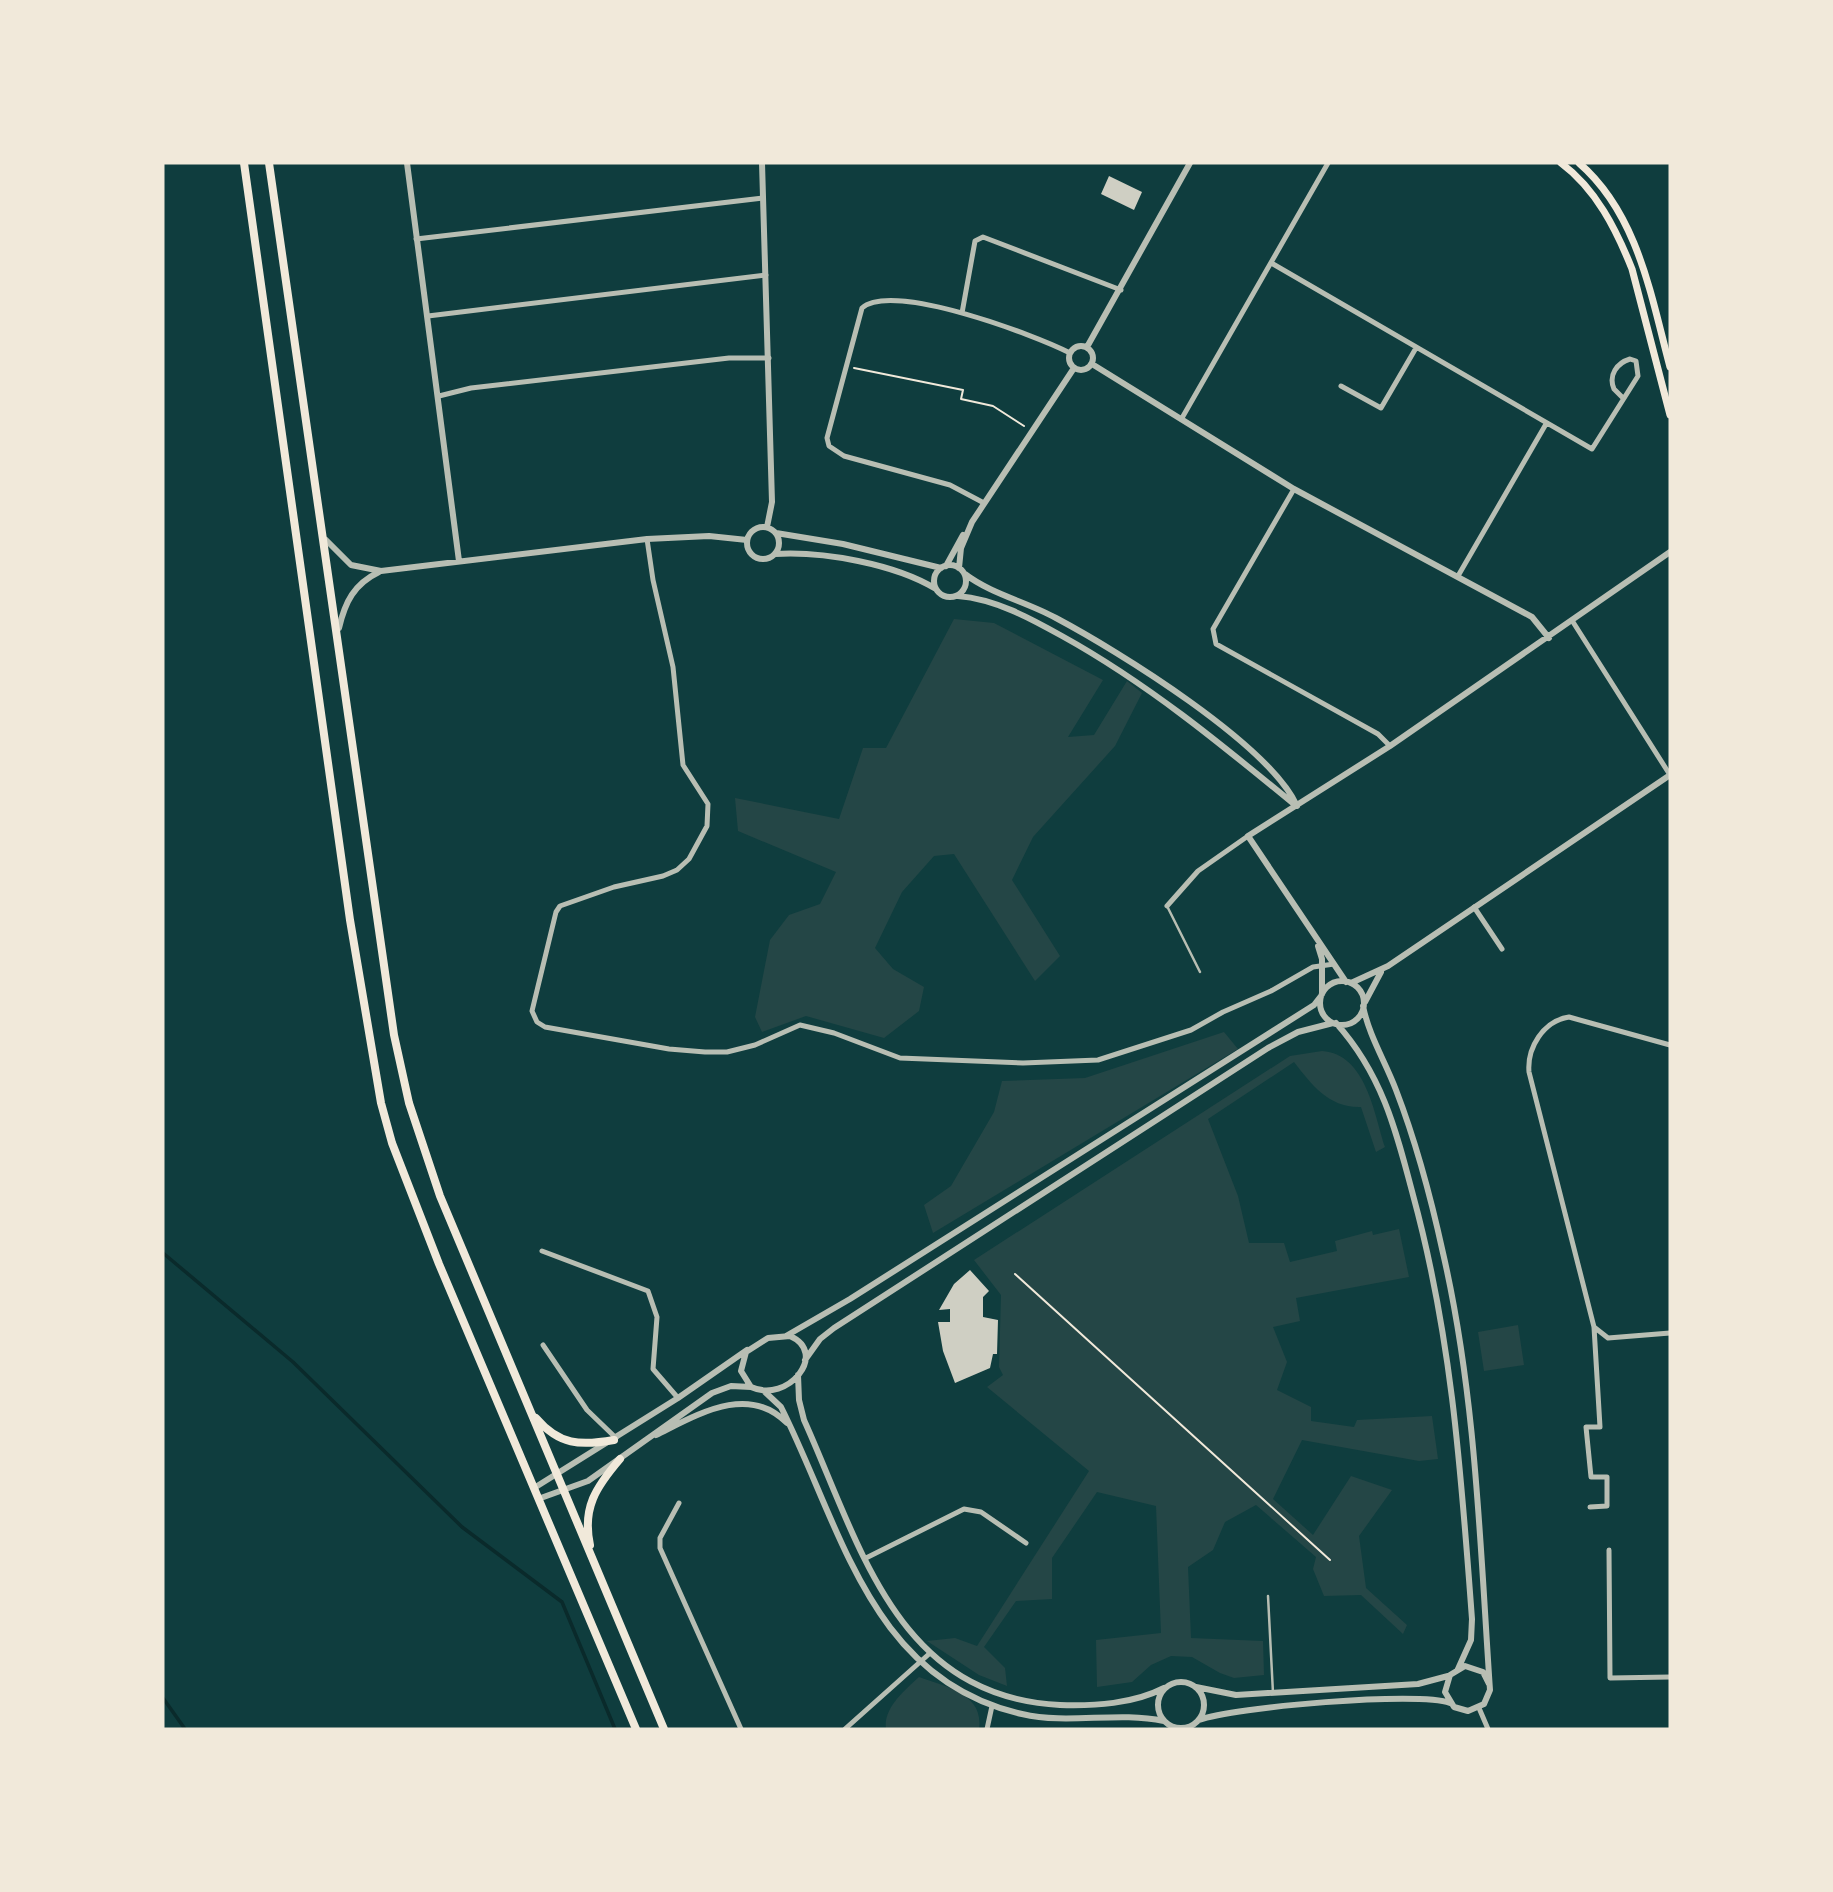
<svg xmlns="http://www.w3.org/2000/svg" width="1833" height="1892" font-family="'DM Sans',sans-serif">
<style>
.green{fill:#244646}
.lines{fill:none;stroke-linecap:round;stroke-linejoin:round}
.stream{stroke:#0a2a2b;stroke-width:3.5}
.building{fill:#cfcfc3}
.path{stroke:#f1e9da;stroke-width:2}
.service{stroke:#b8beb3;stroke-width:2.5}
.minor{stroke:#b8beb3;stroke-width:5}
.tertiary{stroke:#b8beb3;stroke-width:6}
.secondary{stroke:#f1e9da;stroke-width:7}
.primary{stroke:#f1e9da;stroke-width:8}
</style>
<rect width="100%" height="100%" fill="#0f3d3e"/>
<path class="green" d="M954,619L994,623L1103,680L1068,737L1094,735L1127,681L1142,693L1115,746L1033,837L1012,880L1060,956L1035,981L954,854L934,856L902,892L875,948L893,969L924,987L919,1011L884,1038L806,1016L762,1032L755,1017L770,940L789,915L820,904L836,872L738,831L735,798L839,819L863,748H886Z
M1224,1032L1238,1049L933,1233L924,1205L951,1186L994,1112L1002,1081L1085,1078Z
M1322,1051C1366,1054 1374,1113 1385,1147L1376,1152L1361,1107C1329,1108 1312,1085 1294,1062L1208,1119L1238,1196L1249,1243H1284L1290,1262L1337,1251L1335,1241L1372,1231L1373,1235L1399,1229L1409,1277L1296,1298L1300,1321L1273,1327L1287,1362L1277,1390L1311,1407V1421L1354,1427L1357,1420L1432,1416L1438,1459L1419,1461L1302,1440L1273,1499L1313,1535L1351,1476L1392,1490L1359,1536L1366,1588L1407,1625L1403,1634L1361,1595L1324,1596L1313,1569L1316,1557L1256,1505L1225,1522L1213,1550L1188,1567L1191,1638L1263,1641L1264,1675L1234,1678L1220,1673L1192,1657L1171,1656L1151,1665L1132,1682L1097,1687L1096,1640L1161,1633L1156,1506L1097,1492L1052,1558V1599L1016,1601L984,1647L1005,1668L1007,1686L979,1675L927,1641L955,1638L977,1646L1089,1471L987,1387L1003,1375L999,1367L1001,1295L974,1260L1290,1056Z
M1518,1325L1524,1365L1484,1371L1478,1332Z
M919,1677C947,1687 984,1694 979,1729H886C883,1708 905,1690 919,1677Z"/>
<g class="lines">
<path class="stream" d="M163,1253L293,1362L462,1527L562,1602L615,1729
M163,1698L185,1729"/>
</g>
<path class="building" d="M1109,176L1142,192L1134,210L1101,194Z
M970,1270L989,1291L983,1297V1317L998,1320L997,1354H993L990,1368L955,1383L943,1351L938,1322H950V1309L939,1310L954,1284Z"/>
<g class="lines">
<path class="path" d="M854,368L963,390L961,399L993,406L1024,426
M1015,1274L1330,1560"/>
<path class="service" d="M1167,906L1200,972
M1268,1596L1273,1693"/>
<path class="minor" d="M416,239L763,198
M1273,264L1592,449L1638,376L1636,361L1630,359C1617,363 1608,375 1614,389L1623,398
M962,313L975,241L983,237L1121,290
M428,316L766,275
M1341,386L1381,408L1416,348
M439,396L471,388L729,358H769
M1182,418L1328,163
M1294,489L1213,629L1216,644L1378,734L1390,746
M984,503L950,485L844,456L829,446L827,438L862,308C892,281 1035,335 1070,353
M647,539L653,580L673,667L683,765L708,804L707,826L689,859L677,870L663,876L614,887L560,906L556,912L532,1011L537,1022L545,1027L669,1049L705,1052H727L755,1045L800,1025L834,1033L900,1058L1023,1063L1098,1060L1191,1030L1223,1012L1271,991L1313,967L1334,964
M1458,576L1546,424
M1573,622L1670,775
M1167,906L1198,871L1248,836
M1474,907L1502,949
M542,1251L648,1291L657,1317L653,1369L678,1398
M1594,1327L1608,1338L1670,1333
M543,1345L587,1410L616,1438
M679,1503L660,1538V1548L741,1729
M1590,1507L1607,1506V1477H1591L1586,1427H1600L1594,1327L1529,1072C1527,1048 1543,1021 1569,1017L1670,1045
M1609,1550L1610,1678L1670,1677
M866,1558L964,1509L981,1512L1026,1543
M1479,1708L1488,1729
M845,1729L929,1654
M987,1729L992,1706"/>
<path class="tertiary" d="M407,163L459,561
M762,163L772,502L767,527
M1069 358a12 12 0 1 1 24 0a12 12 0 1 1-24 0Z
M1087,347L1190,163
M1092,364L1294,489L1532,617L1549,638
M747 543a16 16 0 1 1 32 0a16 16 0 1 1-32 0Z
M776,533L843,544L941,568
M326,540L351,565L381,571L647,539L709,536L747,540
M775,554C823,551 895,564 936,589
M934 581a16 16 0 1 1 32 0a16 16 0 1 1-32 0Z
M946,566L963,535
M959,568L961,548L972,522L1074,368
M965,574C991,594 1027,602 1056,618C1118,651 1269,744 1297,806
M958,596C995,599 1030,618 1062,636C1147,683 1221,744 1295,805
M339,628C345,602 354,584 379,572
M1318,946L1322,959V994
M1320 1003a22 22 0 1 1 44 0a22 22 0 1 1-44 0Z
M1346,982L1248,836L1390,746L1670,552
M1351,983L1388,966L1670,775
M1365,1002L1381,972
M1363,1006C1369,1036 1385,1061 1396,1090C1416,1142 1431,1198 1443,1253C1476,1396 1480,1544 1490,1690L1484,1704L1468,1711L1454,1707L1445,1692L1450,1675L1465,1666L1483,1672L1489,1684
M1336,1023C1382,1074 1396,1130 1413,1195C1452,1338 1461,1473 1472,1619L1471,1640L1458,1669
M786,1336L850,1299L1314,1005L1321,996
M790,1336C829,1353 788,1404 751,1387L741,1371L746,1352L768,1338Z
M805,1360L820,1339L834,1328L1268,1048L1298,1032L1333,1023
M798,1375L799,1400L804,1420C860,1544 896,1697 1060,1705C1095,1706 1133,1704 1164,1688
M765,1392L781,1407C842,1528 870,1680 1022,1714C1069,1725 1116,1711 1164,1721
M656,1435C697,1415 748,1383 787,1423
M534,1488L678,1398L747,1350
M538,1499L588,1481L712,1393L731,1386L751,1387
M1158 1705a23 23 0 1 1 46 0a23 23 0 1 1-46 0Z
M1196,1687L1236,1695L1418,1684L1448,1676
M1199,1720C1233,1707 1419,1691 1450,1703"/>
<path class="secondary" d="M1561,163C1596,189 1616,229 1632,269L1670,415
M1579,163C1638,214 1651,296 1670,367"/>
<path class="primary" d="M244,163L350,920L381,1103L392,1143L439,1264L636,1729
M269,163L394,1035L409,1103L440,1196L664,1729
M536,1418C559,1445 580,1446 614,1440
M590,1545C582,1508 596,1487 620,1459"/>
</g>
<rect width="1833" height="1892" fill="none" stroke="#f1e9da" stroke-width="329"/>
</svg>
